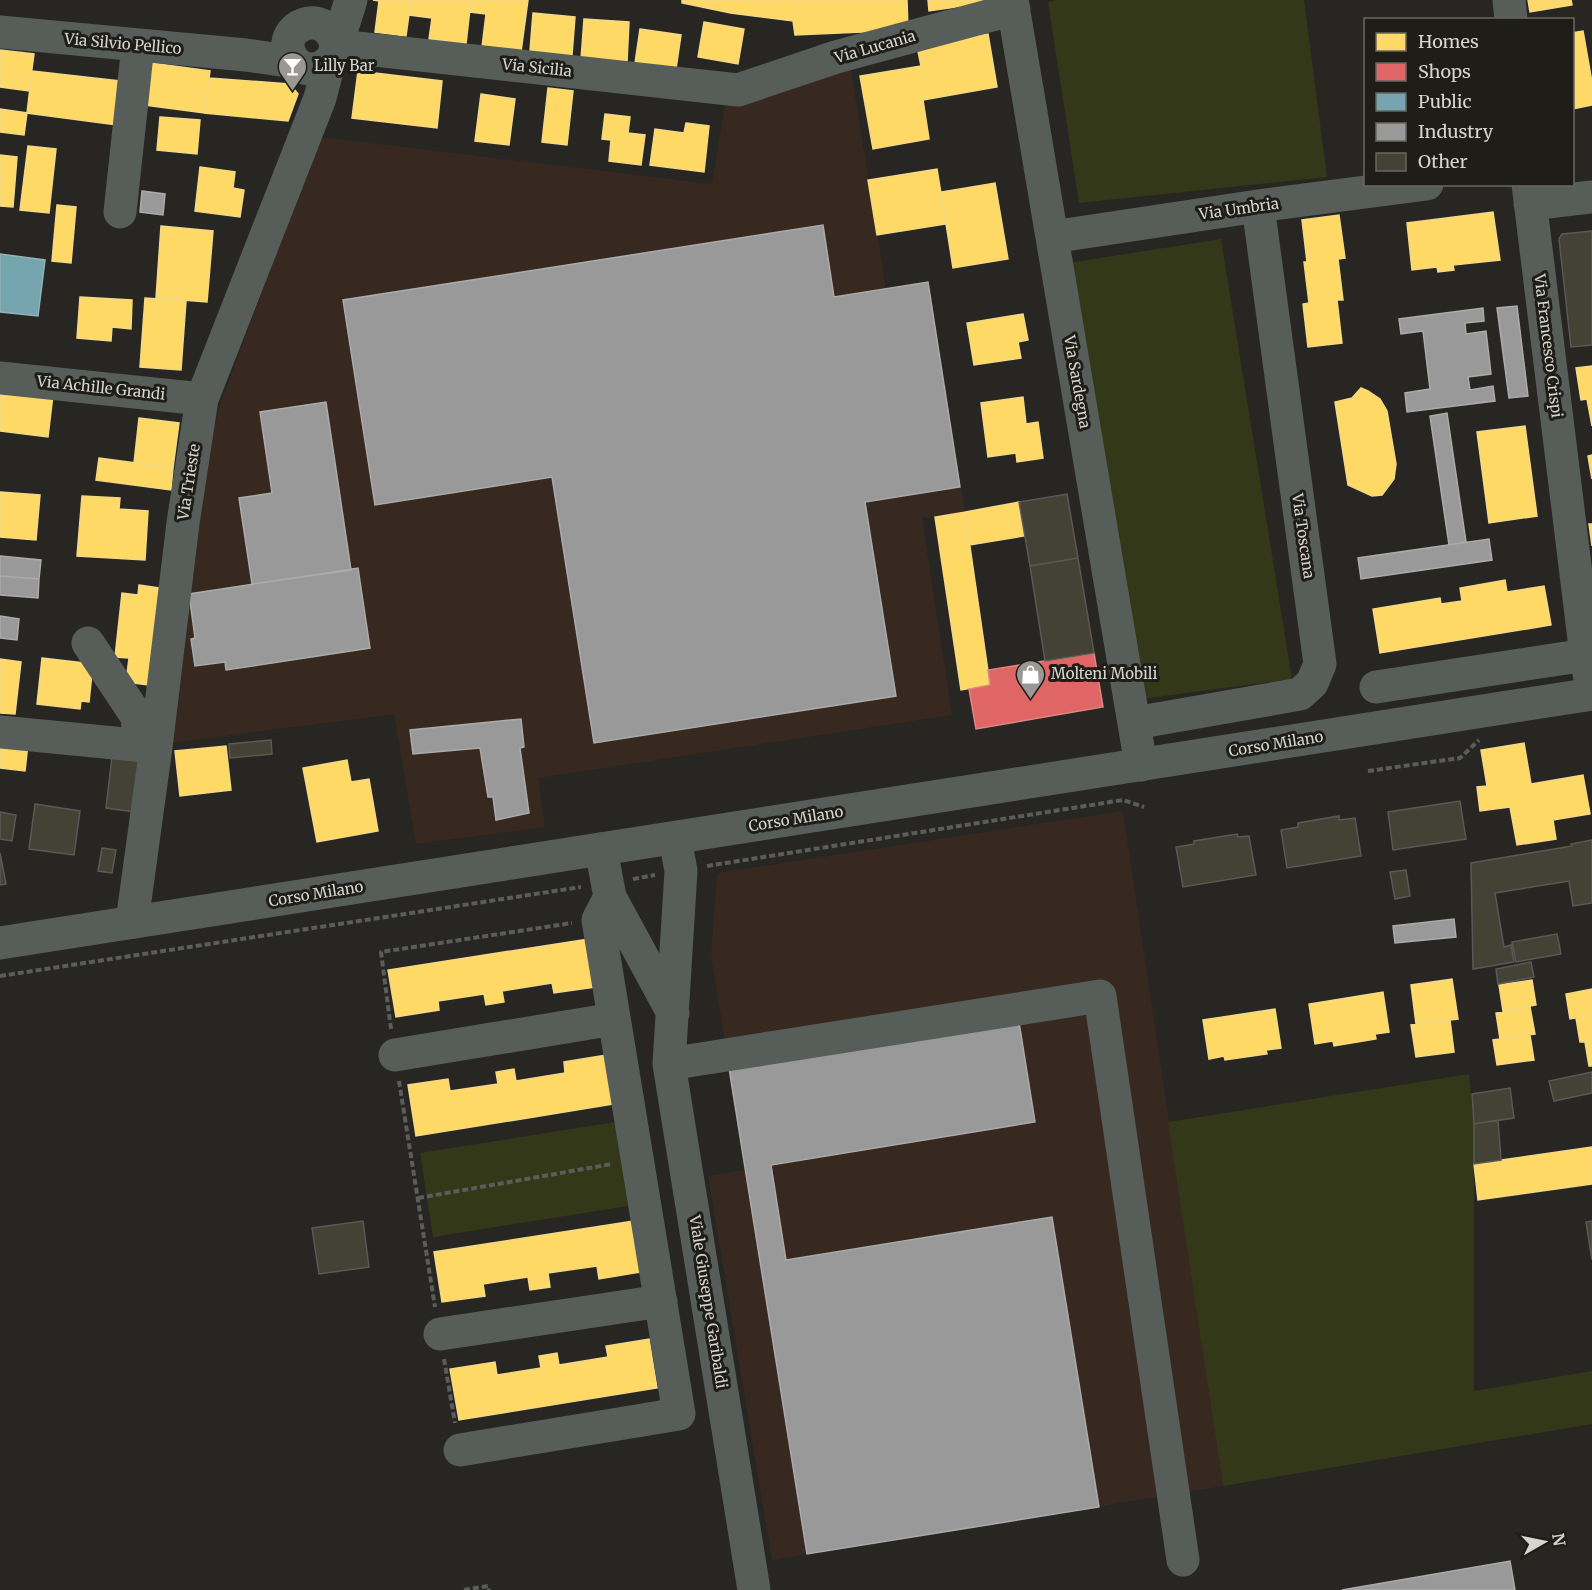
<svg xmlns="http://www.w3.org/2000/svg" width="1592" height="1590" font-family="Merriweather,serif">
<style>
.industrial{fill:#372920}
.green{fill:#323818}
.homes{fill:#ffd966;stroke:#f3d886;stroke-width:1.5}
.shops{fill:#e06666;stroke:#dd8786;stroke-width:1.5}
.public{fill:#76a5af;stroke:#93b3b9;stroke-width:1.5}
.industry{fill:#999;stroke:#ababaa;stroke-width:1.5}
.building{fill:#444135;stroke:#5a5956;stroke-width:1.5}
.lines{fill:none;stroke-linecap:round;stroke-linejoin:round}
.path{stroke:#5a5d5a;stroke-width:4;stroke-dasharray:6 3;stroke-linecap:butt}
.minor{stroke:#575e5a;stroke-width:33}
.major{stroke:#575e59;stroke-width:33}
.labels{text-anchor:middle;stroke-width:6;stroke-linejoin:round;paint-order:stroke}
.street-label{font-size:15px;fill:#d6d5d1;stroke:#1f1d18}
.poi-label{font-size:15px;fill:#d6d5d1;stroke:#1f1d18;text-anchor:start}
</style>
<rect width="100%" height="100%" fill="#272622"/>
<path class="industrial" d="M850,63L886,289L928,282L965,512L922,518L952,715L538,778L545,827L416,844L394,714L171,743L201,480L220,405L320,137L712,184L726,99Z
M1123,811L1223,1486L772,1560L708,1176L746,1170L711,956L717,873Z"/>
<path class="green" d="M1057,0H1304L1327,177L1079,203L1048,2Z
M1221,239L1292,679L1141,699L1068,263Z
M1469,1074L1474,1124V1391L1592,1371V1424L1223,1486L1168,1122Z
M615,1122L628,1206L433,1237L420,1153Z"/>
<path class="homes" d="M373,0H411L406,36L375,32L379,1Z
M411,0H471L466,44L429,39L432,18L409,15Z
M471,0H528L521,52L482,47L486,14L470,12Z
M682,0H732L731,13L682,3Z
M732,0H796L793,21L731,13Z
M796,0H907L908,30L795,35L793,21Z
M928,0H996V1L929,11Z
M1528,0H1571L1572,5L1530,12Z
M533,13L575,17L572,55L530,51Z
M584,19L629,22L627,62L581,59Z
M704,22L744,29L738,64L698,57Z
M640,29L681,35L676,69L635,63Z
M1583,31L1592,82V105L1572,109V33Z
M988,34L997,87L923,100L929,139L873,149L860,76L921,66L917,46Z
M0,50L34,54L29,91L0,87Z
M151,63L210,71L204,113L145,105Z
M32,71L129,82L124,126L27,113Z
M358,71L442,81L437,128L352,118Z
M209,78L290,84L298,94L288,121L204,113Z
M548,88L573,91L567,145L542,142Z
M481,94L515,99L509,145L475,141Z
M0,109L27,113L24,135L0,132Z
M605,114L630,117L628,133L645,135L641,165L609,161L611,140L602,139Z
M160,117L200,120L197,154L157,150Z
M686,123L709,126L704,172L650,165L655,129L684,133Z
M28,146L56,149L49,213L20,210Z
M0,155L17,157L13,207L0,206Z
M200,167L235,172L233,188L244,190L240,217L195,211Z
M937,169L946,224L877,235L868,180Z
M995,183L1008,259L953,268L941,192Z
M57,205L76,207L71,263L52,261Z
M1493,212L1500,260L1453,265L1454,270L1438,272L1437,267L1412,270L1407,223Z
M1339,215L1345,258L1338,259L1343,300H1337L1342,343L1308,347L1303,304L1309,303L1304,262H1307L1302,220Z
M161,226L213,231L207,302L156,298Z
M80,297L132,300L131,329L112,327L111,341L77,338Z
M145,298L186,301L181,370L140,367Z
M1023,314L1028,340L1018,342L1021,358L974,365L967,323Z
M1592,366V426L1587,399L1581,400L1576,368Z
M1361,388L1368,391L1380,399L1387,411L1396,464L1394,479L1382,495L1372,496L1348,485L1335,402L1352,398Z
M0,389L53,395L48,437L0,431Z
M1023,397L1026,424L1038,422L1043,458L1017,462L1016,453L988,457L981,403Z
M139,418L179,423L173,468L134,463Z
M1525,426L1537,516L1489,523L1477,432Z
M1592,455V479L1588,456Z
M99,458L173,468L171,490L96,480Z
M0,492L40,495L36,540L0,537Z
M82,496L120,498L119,509L148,511L145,560L77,556Z
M1019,502L1024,536L970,545L965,512Z
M965,512L990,685L961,690L935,517Z
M1589,524H1592V546Z
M1505,580L1507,592L1544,586L1551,625L1380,653L1373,609L1440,598L1441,604L1462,601L1460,588Z
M139,585L159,588L148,685L126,682L129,658L115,657L122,593L138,595Z
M42,658L93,664L89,702L81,701L80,709L37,704Z
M0,659L21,662L15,714L0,713Z
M0,742L28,744L25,771L0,768Z
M1524,743L1531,784L1583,775L1590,814L1553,820L1556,839L1517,845L1510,807L1480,811L1477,787L1487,786L1481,750Z
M226,746L231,790L180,796L175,751Z
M347,760L351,782L369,779L378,831L317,842L303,768Z
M588,939L595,987L554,993L552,983L502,991L504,1002L486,1005L484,994L438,1001L439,1010L396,1017L388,970Z
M1452,979L1458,1019L1416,1024L1411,985Z
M1532,980L1536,1005L1503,1011L1499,985Z
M1592,989V1015L1570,1019L1566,994Z
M1383,992L1389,1032L1375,1034L1376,1039L1334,1046L1333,1041L1315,1044L1309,1004Z
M1530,1007L1535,1034L1500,1039L1496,1013Z
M1275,1009L1281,1048L1266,1050L1267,1054L1225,1060L1224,1056L1209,1059L1203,1020Z
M1592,1015V1041L1580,1042L1576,1018Z
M1450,1020L1454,1052L1416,1057L1411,1025Z
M1530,1035L1534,1060L1497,1065L1493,1040Z
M1591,1041H1592V1066H1589L1585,1042Z
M606,1055L614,1104L416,1136L408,1085L448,1079L450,1091L498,1084L496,1072L514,1069L516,1081L565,1073L564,1062Z
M1592,1147V1184L1478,1200L1474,1164Z
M633,1221L641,1272L599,1279L597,1266L548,1273L550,1287L530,1290L528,1277L483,1284L485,1296L442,1302L434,1252Z
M649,1339L657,1388L459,1420L450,1369L495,1362L497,1375L541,1368L539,1356L557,1353L559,1365L608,1357L606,1346Z"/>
<path class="shops" d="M1094,653L1103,707L976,729L969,689L990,685L988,670Z"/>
<path class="public" d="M0,254L45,260L38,316L0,312Z"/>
<path class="industry" d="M142,191L165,194L163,215L140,212Z
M823,225L834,297L928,282L960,487L865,502L896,696L594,743L552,477L375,505L343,300Z
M1517,306L1528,396L1509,398L1497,308Z
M1483,308L1484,321L1465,323L1466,334L1486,331L1491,374L1468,377L1470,390L1493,386L1495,401L1407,412L1405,393L1430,389L1423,331L1401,334L1399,319Z
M326,402L351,570L252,584L239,498L272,493L260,412Z
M1447,413L1466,542L1449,545L1430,416Z
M1489,539L1492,560L1361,579L1358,558Z
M0,556L41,560L39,579L0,576Z
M358,568L370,648L226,670L225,662L195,666L191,639L195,638L189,594Z
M0,576L39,579L38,598L0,595Z
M0,616L19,619L17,640L0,638Z
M521,719L524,747L520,748L529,813L496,820L493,797H488L480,748L413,754L410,730Z
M1454,919L1456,937L1395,943L1393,926Z
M1019,1022L1035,1122L771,1165L786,1260L1052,1217L1099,1507L807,1554L729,1068Z
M1510,1561L1515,1590H1342Z"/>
<path class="building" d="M1592,231V345L1571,347L1559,239L1562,234Z
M1067,494L1078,558L1030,566L1019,502Z
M1078,558L1094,653L1045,661L1030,566Z
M271,740L272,754L230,758L229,744Z
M113,748L142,752L135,812L106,808Z
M1460,801L1466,839L1393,850L1388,812Z
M35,804L80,811L74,855L29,849Z
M0,812L16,815L12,841L0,839Z
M1339,816V820L1355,818L1361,856L1287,868L1281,830L1298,827V823Z
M1237,834L1238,837L1249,836L1256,875L1183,887L1176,847L1194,844V841Z
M1592,840V903L1573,906L1569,881L1495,893L1504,947L1511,945L1514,962L1473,969L1471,863L1572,846L1571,844Z
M102,848L116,850L112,873L98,871Z
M0,853L6,884L0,885Z
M1406,870L1410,896L1395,899L1390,872Z
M1557,934L1561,954L1516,962L1512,942Z
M1531,962L1534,977L1498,984L1496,969Z
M1592,1072V1093L1554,1101L1549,1081Z
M1510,1088L1514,1118L1474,1124L1472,1094Z
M1498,1120L1501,1160L1474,1164V1124Z
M363,1221L369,1267L319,1274L312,1228Z
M1592,1221V1260L1586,1222Z"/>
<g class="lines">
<path class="path" d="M1368,771L1460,758L1479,740
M707,866L1123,800L1144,807
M633,879L655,875
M0,976L581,887
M391,1029L381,952L572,923
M399,1081L435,1307
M418,1198L612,1164
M444,1359L455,1423
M464,1590L488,1586L489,1590"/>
<path class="minor" d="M1012,0L1141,765
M1509,0L1511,20
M0,32L246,55L294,62
M336,45C327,5 275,26 291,56C295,64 301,68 309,69C319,70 327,65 333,57L351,0
M336,49L357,48L738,90L836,57L1014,9
M1528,184L1586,655L1592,691
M1530,204L1592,197
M120,212L138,45
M1052,237L1258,206L1427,184
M0,378L202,399
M88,643L138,718L137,745
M1376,687L1592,654
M1135,723L1300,694L1312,683L1320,664L1258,206
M0,732L156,747
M675,838L681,871L669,1064L754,1590
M601,849L610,897L673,1013
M132,922L156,747L183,523L202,399L320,98L329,63
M395,1055L614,1019
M669,1064L1100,996L1183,1560
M440,1334L661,1301
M460,1450L679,1414L598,920L610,897"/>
<path class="major" d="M0,943L1592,694"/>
</g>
<defs>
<symbol id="bar-pin" viewBox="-11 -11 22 30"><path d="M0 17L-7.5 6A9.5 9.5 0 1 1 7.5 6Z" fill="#999894" stroke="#1f1d18"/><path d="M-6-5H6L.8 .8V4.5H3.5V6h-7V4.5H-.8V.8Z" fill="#fff"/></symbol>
<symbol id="shop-pin" viewBox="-11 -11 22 30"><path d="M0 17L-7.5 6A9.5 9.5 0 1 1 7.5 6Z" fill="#999894" stroke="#1f1d18"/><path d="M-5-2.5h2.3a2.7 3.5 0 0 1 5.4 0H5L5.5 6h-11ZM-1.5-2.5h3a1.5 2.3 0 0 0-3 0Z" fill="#fff"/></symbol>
</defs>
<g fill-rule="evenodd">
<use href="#bar-pin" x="276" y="50" width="33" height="45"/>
<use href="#shop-pin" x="1014" y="658" width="33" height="45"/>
</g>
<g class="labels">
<g class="street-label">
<text transform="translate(123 44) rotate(5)" y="5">Via Silvio Pellico</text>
<text transform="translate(875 47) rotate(-16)" y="5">Via Lucania</text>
<text transform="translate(537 68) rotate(6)" y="5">Via Sicilia</text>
<text transform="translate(1239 209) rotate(-8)" y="5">Via Umbria</text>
<text transform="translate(1548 346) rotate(83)" y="5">Via Francesco Crispi</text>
<text transform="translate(1077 382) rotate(80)" y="5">Via Sardegna</text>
<text transform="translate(101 388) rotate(6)" y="5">Via Achille Grandi</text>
<text transform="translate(189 482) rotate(-81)" y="5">Via Trieste</text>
<text transform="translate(1303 536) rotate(82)" y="5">Via Toscana</text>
<text transform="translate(1276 744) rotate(-9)" y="5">Corso Milano</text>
<text transform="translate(796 819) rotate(-9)" y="5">Corso Milano</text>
<text transform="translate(316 894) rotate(-9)" y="5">Corso Milano</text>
<text transform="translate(708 1302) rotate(81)" y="5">Viale Giuseppe Garibaldi</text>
</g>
<g class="poi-label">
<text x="314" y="71">Lilly Bar</text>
<text x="1051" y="679">Molteni Mobili</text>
</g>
</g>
<rect x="1364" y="18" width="210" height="168" fill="#1f1d18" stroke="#686762" stroke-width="1.5"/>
<rect x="1376" y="33" width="30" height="18" fill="#ffd966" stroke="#686762" stroke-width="1.5"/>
<text x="1418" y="48" font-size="18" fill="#d6d5d1">Homes</text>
<rect x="1376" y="63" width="30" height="18" fill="#e06666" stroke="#686762" stroke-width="1.5"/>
<text x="1418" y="78" font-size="18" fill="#d6d5d1">Shops</text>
<rect x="1376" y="93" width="30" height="18" fill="#76a5af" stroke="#686762" stroke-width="1.5"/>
<text x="1418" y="108" font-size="18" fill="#d6d5d1">Public</text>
<rect x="1376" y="123" width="30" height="18" fill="#999999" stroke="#686762" stroke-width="1.5"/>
<text x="1418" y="138" font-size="18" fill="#d6d5d1">Industry</text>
<rect x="1376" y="153" width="30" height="18" fill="#444135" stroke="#686762" stroke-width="1.5"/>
<text x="1418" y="168" font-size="18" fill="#d6d5d1">Other</text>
<g transform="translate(1544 1542) rotate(81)" stroke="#1f1d18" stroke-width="4.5" paint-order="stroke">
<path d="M0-4.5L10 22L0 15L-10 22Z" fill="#d6d5d1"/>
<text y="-9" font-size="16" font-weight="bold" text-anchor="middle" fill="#d6d5d1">N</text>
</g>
</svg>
